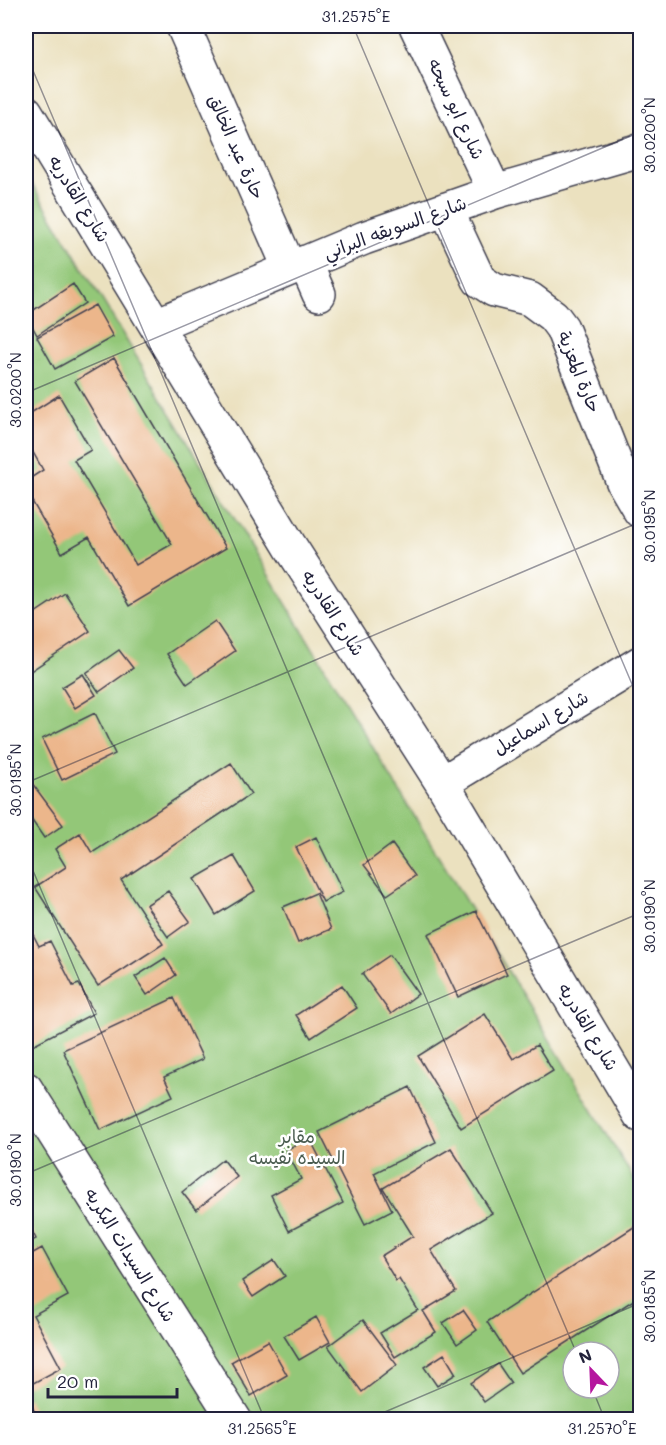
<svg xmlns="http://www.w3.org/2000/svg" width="666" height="1445" font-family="Mali,'Playpen Sans Arabic',sans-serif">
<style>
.green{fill:#93c778;stroke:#5a745a;stroke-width:1.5;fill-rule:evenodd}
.building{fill:#ecb68b}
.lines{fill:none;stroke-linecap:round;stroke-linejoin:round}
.minor-casing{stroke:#403f4f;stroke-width:36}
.minor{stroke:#fff;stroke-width:33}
.ticks{fill:none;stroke:#22223b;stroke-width:1.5;stroke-opacity:0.45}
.labels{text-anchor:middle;stroke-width:5;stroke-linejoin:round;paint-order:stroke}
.street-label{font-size:18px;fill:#22223b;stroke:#fff}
.park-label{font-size:18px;fill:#4a5c50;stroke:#fff}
.neatline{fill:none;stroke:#22223b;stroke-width:2}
.ticks-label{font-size:15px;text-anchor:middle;fill:#22223b}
</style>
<rect width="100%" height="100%" fill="#fff"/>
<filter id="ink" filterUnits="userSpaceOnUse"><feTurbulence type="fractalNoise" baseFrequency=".0167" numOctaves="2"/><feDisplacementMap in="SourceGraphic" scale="12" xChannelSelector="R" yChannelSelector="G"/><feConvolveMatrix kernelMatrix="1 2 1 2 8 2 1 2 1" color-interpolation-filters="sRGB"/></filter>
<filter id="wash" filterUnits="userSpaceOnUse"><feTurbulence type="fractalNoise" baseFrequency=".008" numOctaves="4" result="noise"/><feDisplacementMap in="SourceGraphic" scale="24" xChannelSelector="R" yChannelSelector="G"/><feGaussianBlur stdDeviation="1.35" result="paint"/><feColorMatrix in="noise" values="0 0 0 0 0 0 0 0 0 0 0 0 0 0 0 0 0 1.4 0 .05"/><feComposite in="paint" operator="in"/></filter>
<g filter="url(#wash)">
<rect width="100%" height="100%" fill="#ebe1bf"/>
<path class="green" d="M26,174L640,1189V1419H26ZM573,1352H609V1388H573Z"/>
<g id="blocks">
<path class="building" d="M73,284L85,303L37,335L26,315Z
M95,305L113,337L55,369L37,337Z
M114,358L226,548L129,606L89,537L62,553L26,491V481L43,470L26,440V416L59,395L91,450L74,460L136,565L172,544L75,381Z
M65,593L90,631L26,674V619Z
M215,621L235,651L187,684L167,654Z
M119,650L133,668L99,692L86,673Z
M83,674L96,695L75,708L62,687Z
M95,713L115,754L62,780L42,739Z
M231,763L251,794L121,880L163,944L98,986L35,887L66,867L55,849L80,833L92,853Z
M26,775L63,825L44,838L26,812Z
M316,837L343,892L323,902L296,847Z
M392,844L415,876L387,895L364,865Z
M234,856L255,891L216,915L194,879Z
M168,891L190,921L168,937L146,905Z
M316,893L331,929L298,943L283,907Z
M476,911L507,974L458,997L428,934Z
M26,921L39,946L50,941L73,986L79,984L94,1013L27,1048Z
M390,955L418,994L391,1014L362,974Z
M165,958L176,975L147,995L135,977Z
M342,985L357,1008L311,1038L296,1015Z
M174,998L203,1059L164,1077L173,1096L100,1130L63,1050Z
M485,1014L513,1059L537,1045L553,1071L461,1128L418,1056Z
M410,1087L436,1142L374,1173L392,1210L365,1224L319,1132Z
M309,1137L343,1203L289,1231L271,1195L301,1179L286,1150Z
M451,1148L492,1213L431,1250L456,1291L423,1311L436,1332L395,1357L380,1333L418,1310L399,1279L396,1281L381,1256L413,1236L383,1188Z
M223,1159L237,1177L196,1210L182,1192Z
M26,1219L36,1239L26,1244Z
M640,1223V1296L520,1373L487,1322Z
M42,1248L68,1296L33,1315L61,1368L26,1387V1257Z
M274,1260L285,1276L253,1297L242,1281Z
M463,1310L477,1330L457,1344L443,1323Z
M316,1317L330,1342L299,1360L284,1336Z
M363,1320L397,1365L362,1392L328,1346Z
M268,1341L287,1375L251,1396L231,1362Z
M444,1354L456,1374L437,1386L424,1367Z
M498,1364L511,1383L484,1402L471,1383Z
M28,1397L38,1420H26V1399Z"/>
</g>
</g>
<g filter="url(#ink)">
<use href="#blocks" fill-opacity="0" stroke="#403f4f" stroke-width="1.5"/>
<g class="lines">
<defs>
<path id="minor" d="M183,26L290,269
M416,26L495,192
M26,112L290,546L442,783L640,1115
M446,209L479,280L494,290L530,299L553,316L562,328L623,482L640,511
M305,262L319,294
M156,325L364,238L495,192L640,150
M442,783L640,663
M26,1089L235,1420"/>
</defs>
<use href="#minor" class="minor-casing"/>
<use href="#minor" class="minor"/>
</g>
</g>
<path class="ticks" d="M353,26L640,703M26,54L576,1352M26,393L640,132M26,783L640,522M26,854L265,1420M26,1174L640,913M592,1388L605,1420M366,1420L640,1303"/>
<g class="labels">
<g class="street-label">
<text transform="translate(456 109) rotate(65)" y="6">شارع ابو سبحه</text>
<text transform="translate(236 147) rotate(66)" y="6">حارة عبد الخالق</text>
<text transform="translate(79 199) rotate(58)" y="6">شارع القادريه</text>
<text transform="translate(395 228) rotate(-20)" y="6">شارع السويقه البراني</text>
<text transform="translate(579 372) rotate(68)" y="6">حارة المعزية</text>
<text transform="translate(333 613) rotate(57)" y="6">شارع القادريه</text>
<text transform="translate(541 723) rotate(-31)" y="6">شارع اسماعيل</text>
<text transform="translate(588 1027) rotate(59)" y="6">شارع القادريه</text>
<text transform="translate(130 1255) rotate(58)" y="6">شارع السيدات البكريه</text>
</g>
<g class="park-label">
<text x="297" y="1143">مقابر<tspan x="297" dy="21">السيده نفيسه</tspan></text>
</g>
</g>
<rect width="666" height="1445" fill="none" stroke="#fff" stroke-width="66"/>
<g transform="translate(591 1370) rotate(337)"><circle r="28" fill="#ffffff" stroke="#a7a7b1" stroke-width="1.5"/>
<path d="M0-4.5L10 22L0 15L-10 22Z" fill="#b5179e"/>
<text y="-9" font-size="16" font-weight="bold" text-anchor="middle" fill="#22223b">N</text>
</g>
<path d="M48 1388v9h129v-9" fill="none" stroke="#22223b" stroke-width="3"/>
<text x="57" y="1388" font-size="18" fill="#22223b" stroke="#ffffff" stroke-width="4.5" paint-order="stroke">20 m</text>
<rect x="33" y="33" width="600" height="1379" class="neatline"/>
<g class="ticks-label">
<text x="356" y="22">31.2575°E</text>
<text transform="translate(650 135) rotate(-90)" y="5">30.0200°N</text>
<text transform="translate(16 390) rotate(-90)" y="5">30.0200°N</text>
<text transform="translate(650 526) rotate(-90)" y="5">30.0195°N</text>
<text transform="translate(16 780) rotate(-90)" y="5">30.0195°N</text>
<text transform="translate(650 916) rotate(-90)" y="5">30.0190°N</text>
<text transform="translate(16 1170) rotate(-90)" y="5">30.0190°N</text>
<text transform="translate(650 1306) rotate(-90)" y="5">30.0185°N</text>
<text x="262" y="1434">31.2565°E</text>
<text x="602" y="1434">31.2570°E</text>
</g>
</svg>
